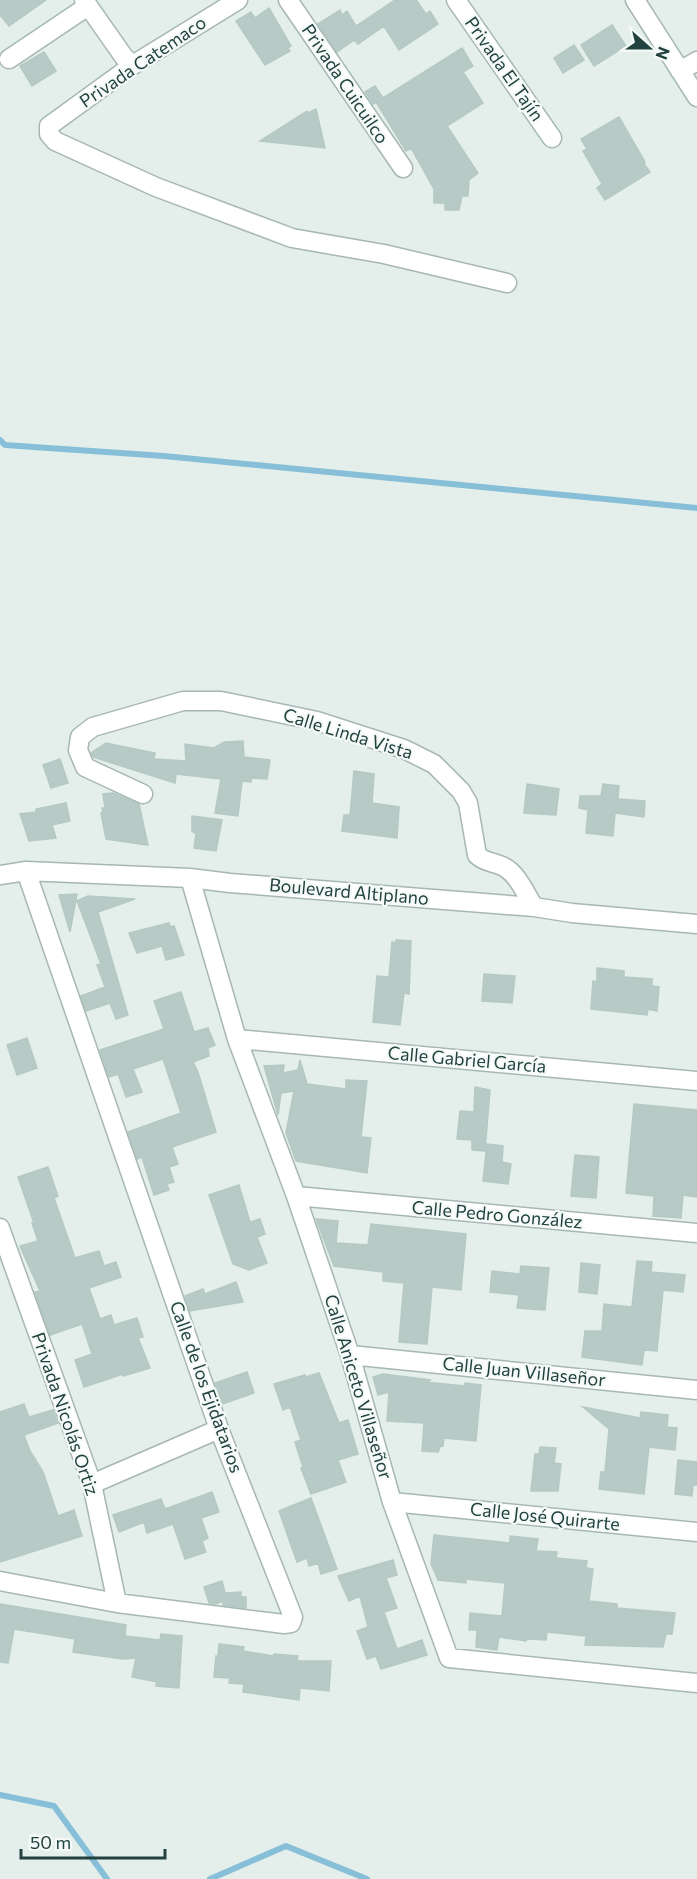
<svg xmlns="http://www.w3.org/2000/svg" width="697" height="1879" font-family="Commissioner,sans-serif">
<style>
.lines{fill:none;stroke-linecap:round;stroke-linejoin:round}
.stream{stroke:#87bfd8;stroke-width:6}
.building{fill:#b8cac5;stroke:#b5c9c4;stroke-width:1.5}
.street-casing{stroke:#a6b7b4;stroke-width:21}
.street{stroke:#fff;stroke-width:18}
.labels{text-anchor:middle;stroke-width:4.5;stroke-linejoin:round;paint-order:stroke}
.street-label{font-size:18px;fill:#21423e;stroke:#f5faf8}
</style>
<rect width="100%" height="100%" fill="#e4eeeb"/>
<g class="lines">
<path class="stream" d="M0,440L5,445L164,456L697,508
M0,1795L54,1806L107,1879
M210,1879L286,1846L367,1879"/>
</g>
<path class="building" d="M0,0H46L9,26L0,15Z
M395,0H416L426,14L430,11L438,24L399,50L384,26L358,44L354,40L337,52L318,24L340,10L342,15L347,11L356,26Z
M269,8L291,46L288,48L290,51L265,65L236,21L251,12L255,18Z
M612,25L626,46L594,66L581,45Z
M574,45L584,60L563,73L554,58Z
M462,48L473,66L463,72L483,103L447,126L478,173L469,180L468,196H462L459,210H445V203H434V189L411,148L406,151L376,102L379,101L373,104L365,92L375,86L383,98Z
M44,52L56,71L32,86L20,66Z
M316,109L325,148L260,141L307,111L308,113Z
M619,117L645,162L644,164L650,172L605,200L597,188L602,184L583,151L587,149L581,139Z
M243,741L244,757L270,760L267,779L251,778V782L242,781L238,816L215,813L221,779L176,774L175,783L93,757L91,753L106,743L155,753L154,759L186,761L185,744L214,748L224,742Z
M60,759L68,783L51,788L43,765Z
M354,771L374,774L372,803L399,807L397,838L342,831L344,815H350Z
M527,784L559,789L556,815L524,813Z
M603,784L619,786L618,799L645,801L644,817L615,813L613,836L586,833L588,810L579,808L580,796H601Z
M113,793L139,804L148,845L106,839L101,813H103L102,808H105L103,794Z
M66,803L70,821L52,825L56,838L29,841L20,814L36,812V809Z
M192,816L222,820L216,851L194,848L196,834L192,831Z
M77,894L70,932L59,895Z
M88,896L135,899L98,912L128,1015L116,1019L110,1003L86,1011L81,996L105,987L97,965L101,964L77,901Z
M169,923L170,927L174,926L184,955L166,960L162,946L137,953L129,933Z
M396,940L411,941L409,994L404,993L400,1025L373,1022L377,976L389,977L392,942L396,943Z
M597,968L624,971V977L652,979V986L659,987L657,1011L648,1009L647,1015L591,1009L593,981L597,982Z
M484,974L515,976L512,1003L482,1001Z
M181,992L194,1032L208,1028L215,1045L208,1048L209,1056L193,1062L198,1072L216,1132L172,1147L178,1164L169,1167L174,1182L167,1184L169,1190L154,1195L142,1157L137,1159L128,1132L181,1113L163,1059L133,1069L142,1092L126,1097L118,1074L109,1077L100,1050L164,1029L154,1001Z
M27,1038L37,1068L17,1075L7,1045Z
M300,1060L307,1084L346,1089V1080L367,1081L361,1137L371,1138L367,1173L296,1161L286,1133L294,1091L281,1093L278,1115L264,1066L284,1065L283,1073L298,1070Z
M475,1087L490,1090L485,1151L472,1150V1140L457,1139L460,1111L474,1112Z
M634,1104L697,1110V1197L683,1195L681,1218L653,1216L654,1196L626,1193Z
M487,1144L503,1146L502,1162L511,1164L508,1184L483,1181Z
M575,1155L599,1157L596,1198L571,1196Z
M48,1167L58,1196L54,1198L75,1258L99,1251L104,1266L116,1262L121,1277L89,1288L100,1319L111,1315L114,1325L137,1318L143,1337L138,1338L150,1368L123,1376V1374L84,1387L75,1360L92,1354L82,1324L50,1335L35,1292L40,1291L20,1246L38,1241L32,1223H34L18,1177Z
M239,1185L250,1222L260,1219L265,1234L257,1237L267,1263L249,1270L233,1264L209,1195Z
M316,1219L338,1221L336,1243L368,1245L371,1224L466,1234L461,1290L432,1287L427,1344L399,1342L404,1283L383,1281V1272L334,1266Z
M637,1261L652,1262L651,1272L685,1275L683,1292L663,1290L657,1351L644,1350L642,1365L582,1357L585,1331H602L604,1304L632,1307Z
M581,1263L600,1265L597,1294L579,1292Z
M521,1266L549,1268L545,1310L517,1308L519,1295L490,1292L492,1271L520,1274Z
M236,1282L243,1302L190,1311L185,1296L203,1289L205,1294Z
M247,1372L254,1393L222,1404L215,1383Z
M319,1373L339,1423L348,1420L358,1454L338,1460L346,1482L311,1494L301,1468L303,1467L295,1442L301,1440L290,1407L283,1410L274,1384L305,1375L306,1377Z
M383,1374L431,1380L426,1382L464,1386L465,1383L481,1385L476,1441L444,1438L443,1446L441,1445L438,1452L422,1451L424,1423L387,1421L389,1392L378,1395L373,1377Z
M24,1404L29,1417L53,1410L58,1423L24,1435L30,1451L43,1472L58,1516L74,1510L82,1536L0,1562V1412Z
M583,1407L640,1418L641,1412L668,1415L667,1427L677,1428L675,1450L649,1447L644,1494L599,1489L601,1472H605L609,1429Z
M540,1447L556,1448L554,1463L561,1464L558,1491H531L535,1454H539Z
M678,1460L697,1462V1485H693L692,1496L675,1494Z
M212,1492L219,1512L201,1518L208,1538L202,1541L206,1552L185,1559L173,1524L147,1533L144,1522L119,1532L113,1515L161,1499L165,1509Z
M311,1498L337,1569L321,1574L318,1563L309,1566L307,1558L297,1562L279,1511Z
M434,1535L510,1543V1536L538,1539L536,1551L557,1552L556,1558L587,1561L586,1568L593,1569L589,1601L617,1604V1608L675,1613L672,1634H666L663,1647L585,1645L586,1636L547,1632L546,1640L527,1639L526,1641L499,1637L497,1650L476,1647L477,1630H469L470,1613L502,1616L505,1583L466,1579V1583L438,1580L431,1564Z
M393,1560L397,1575L386,1578L397,1608L384,1612L397,1649L422,1640L427,1655L381,1669L376,1656L367,1659L357,1631L368,1627L360,1596L349,1601L338,1576Z
M222,1581L225,1593L241,1592V1597H246V1608L223,1605V1601L216,1604L209,1603L204,1587Z
M0,1604L126,1625L125,1636L160,1640L161,1634L182,1636L179,1688L156,1686L157,1682L132,1677L136,1658L123,1659L73,1652L75,1639L14,1629L8,1663L0,1662Z
M219,1644L244,1647L243,1651L273,1656L274,1654L298,1656L297,1661H331L329,1691L300,1688L299,1700L243,1692L244,1684L229,1683L230,1678L214,1677L216,1656L218,1657Z"/>
<g class="lines">
<defs>
<path id="street" d="M84,0L124,57L133,65
M238,0L133,65L49,126V134L55,141L156,187L292,238L384,254L507,283
M288,0L403,168
M456,0L552,138
M635,0L697,97
M9,59L88,6
M680,71L697,61
M143,794L85,767L78,750L80,737L93,727L183,701H221L317,721L404,749L434,764L461,791L468,803L477,855C485,863 495,862 504,867C518,874 526,895 534,907
M0,875L26,871L190,878L230,883L534,907L572,913L697,924
M190,878L237,1039L296,1196L350,1355L392,1502L449,1658L697,1683
M237,1039L697,1081
M296,1196L697,1233
M0,1228L92,1484L117,1603
M350,1355L697,1390
M92,1484L219,1429
M392,1502L697,1532
M0,1581L117,1603L284,1624L291,1623L293,1617L219,1429L26,871"/>
</defs>
<use href="#street" class="street-casing"/>
<use href="#street" class="street"/>
</g>
<g class="labels">
<g class="street-label">
<text transform="translate(143 62) rotate(-34)" y="6">Privada Catemaco</text>
<text transform="translate(504 69) rotate(55)" y="6">Privada El Tajín</text>
<text transform="translate(345 84) rotate(56)" y="6">Privada Cuicuilco</text>
<text transform="translate(348 734) rotate(17)" y="6">Calle Linda Vista</text>
<text transform="translate(349 892) rotate(5)" y="6">Boulevard Altiplano</text>
<text transform="translate(467 1060) rotate(5)" y="6">Calle Gabriel García</text>
<text transform="translate(497 1215) rotate(5)" y="6">Calle Pedro González</text>
<text transform="translate(524 1372) rotate(6)" y="6">Calle Juan Villaseñor</text>
<text transform="translate(206 1387) rotate(70)" y="6">Calle de los Ejidatarios</text>
<text transform="translate(358 1387) rotate(73)" y="6">Calle Aniceto Villaseñor</text>
<text transform="translate(65 1414) rotate(71)" y="6">Privada Nicolás Ortiz</text>
<text transform="translate(545 1517) rotate(6)" y="6">Calle José Quirarte</text>
</g>
</g>
<g transform="translate(649 48) rotate(111)" stroke="#f5faf8" stroke-width="4.5" paint-order="stroke">
<path d="M0-4.5L10 22L0 15L-10 22Z" fill="#21423e"/>
<text y="-9" font-size="16" font-weight="bold" text-anchor="middle" fill="#21423e">N</text>
</g>
<path d="M21 1849v9h144v-9" fill="none" stroke="#21423e" stroke-width="3"/>
<text x="30" y="1849" font-size="18" fill="#21423e" stroke="#f5faf8" stroke-width="4.5" paint-order="stroke">50 m</text>
</svg>
